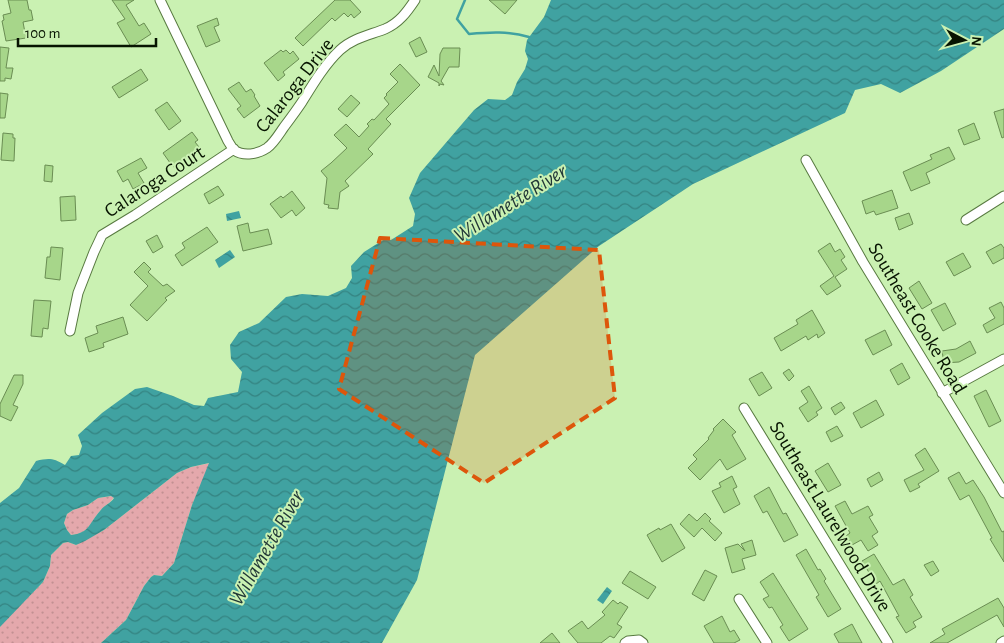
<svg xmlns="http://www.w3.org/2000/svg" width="1004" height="643" font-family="'Alegreya Sans',sans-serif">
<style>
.grass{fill:url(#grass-dots)}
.water{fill:url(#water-waves);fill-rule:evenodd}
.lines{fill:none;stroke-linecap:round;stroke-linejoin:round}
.stream{stroke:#40a2a1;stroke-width:2.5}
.building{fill:#a7d68a;stroke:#6a8d53}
.minor-casing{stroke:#587a41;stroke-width:11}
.minor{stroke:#fff;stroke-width:9}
.marked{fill:#dd560b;fill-opacity:0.2;stroke:#dd560b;stroke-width:4;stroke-dasharray:10 6;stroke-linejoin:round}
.labels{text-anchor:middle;stroke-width:4;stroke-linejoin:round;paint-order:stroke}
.street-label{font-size:20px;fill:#071401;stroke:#caf1b2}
.water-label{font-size:21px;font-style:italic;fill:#213737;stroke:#caf1b2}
</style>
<defs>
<pattern id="grass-dots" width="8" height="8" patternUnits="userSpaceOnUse" patternTransform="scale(1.25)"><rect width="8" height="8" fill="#e4a8ac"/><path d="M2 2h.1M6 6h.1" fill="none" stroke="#c29092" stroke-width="1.8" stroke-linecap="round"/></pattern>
<pattern id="water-waves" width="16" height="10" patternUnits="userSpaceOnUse" patternTransform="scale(1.25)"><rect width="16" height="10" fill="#40a2a1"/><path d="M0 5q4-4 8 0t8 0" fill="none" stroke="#348381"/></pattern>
</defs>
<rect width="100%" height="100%" fill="#caf1b2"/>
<path class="grass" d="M210,463L192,505L174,563L162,576L154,575L151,577L144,586L126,620L101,643H0V627L1,625L43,582L50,566L51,555L63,543L68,542L76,545L104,530L177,473L191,467Z
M111,496L114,497C110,504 105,505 100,511C89,523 91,533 71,535L67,530L64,523L67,514L73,510L88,505L98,498Z"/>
<path class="water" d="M551,0H1004V29L941,71L900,93L881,84L855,90L845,113L693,184L599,246L475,355L417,580L382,643H101L126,620L144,586L151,577L154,575L162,576L174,563L192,505L209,463L191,467L177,473L104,530L85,541L76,545L68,542L63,543L51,555L50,566L43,582L0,627V503L19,488L36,461C49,458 53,458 65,465L71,456L79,455L82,446L78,435L102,413L135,389L147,387L173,396L194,405L204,406L208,398L238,392L242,372L231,359L230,345L239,332L259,323L286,297L302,294L328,296L346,288L352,278L351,266L364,252L383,240H391L413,226L415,214L409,198L420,173L474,110L488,99L505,100L512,95L517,82L525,69L528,59L525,51L527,40L544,17ZM111,496L114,498C110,504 104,505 100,511C89,523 90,533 71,535L67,530L64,523L67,514L73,510L88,505L98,498Z
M239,211L241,218L227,221L226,214Z
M230,250L235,257L219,268L215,260Z
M607,587L612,591L603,604L597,600Z"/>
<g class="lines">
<path class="stream" d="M465,0L457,19L469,34C490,32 509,31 529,37"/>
</g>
<path class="building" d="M8,0H27L29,10H31L33,20L23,22L26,38L6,41L2,21L4,20L3,15L11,13Z
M112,0H134L126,5L139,26L144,23L151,34L131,47L117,23L125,19Z
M335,0H350L361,12L354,18L351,14L348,17L344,13L335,21L332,18L303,46L295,38Z
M489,0H517L505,14Z
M217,18L219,25L214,27L220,41L206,47L197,26Z
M420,37L427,52L416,57L409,43Z
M0,47L9,48L6,68H13L11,79L5,78V81H0Z
M443,48H460L459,67H449L441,81L444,85L440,84L439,86V83L428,77L434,65L439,76L440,54Z
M281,50L283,52L286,50L290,54L293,51L299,59L283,72L285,75L278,81L264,63Z
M400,64L420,85L386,119L391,124L368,149L373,154L345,181L349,186L340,192L338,209L328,208L329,205L324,204L327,178L321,171L331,163L347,148L334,135L346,124L359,137L369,126L367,124L372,119L374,120L389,104L384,98L387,95L386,94L398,82L390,74Z
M141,69L148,80L119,98L112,87Z
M239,82L246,92L251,89L255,95L254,96L260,106L244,118L237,109L241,106L228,89Z
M0,93L8,94L5,118H0Z
M351,95L360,103L347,117L338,109Z
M167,102L181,121L169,130L155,110Z
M1004,109V137L1002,138L994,112Z
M974,123L980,139L964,145L958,130Z
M192,132L198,140L195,142L199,147L173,167L163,153Z
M3,133L13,134V138H15L14,161L1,160Z
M949,147L955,159L926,173L930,183L911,191L903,172L932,159L930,155Z
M141,158L147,168L138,173L144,183L133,189L128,179L123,182L117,171Z
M45,165L53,166L52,182L44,181Z
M218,186L224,195L209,204L204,194Z
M892,190L898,208L876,215L874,211L866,214L862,201Z
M292,191L305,208L296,216L292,210L281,218L270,204L281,196L283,198Z
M75,196L76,220L61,221L60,197Z
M909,213L913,224L899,230L895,218Z
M248,223L250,233L268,229L272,244L243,251L237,226Z
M207,227L218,242L182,266L175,255L185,248L182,243Z
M157,235L163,247L153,253L146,241Z
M830,243L835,252L840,249L845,257L841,260L847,269L835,277L841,286L827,295L820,286L834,276L818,251Z
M1001,244L1004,248V258L993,264L986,252Z
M51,247L63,248L60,280L45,278L47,257H50Z
M963,253L971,267L954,276L946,262Z
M144,262L151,269L148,272L163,286L167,284L175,291L165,298L167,300L147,321L130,305L148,286L134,272Z
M919,281L932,303L922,309L909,288Z
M34,300L51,301L48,329L43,328L42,337L31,336Z
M1001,302L1004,308V324L987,333L983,325L995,318L989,308Z
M945,303L956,324L943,331L931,310Z
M812,310L825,333L818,338L817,334L808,340L806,336L781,351L774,338L798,324L796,320Z
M123,317L128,334L103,343L104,347L89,352L85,338L98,333L96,326Z
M885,330L892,345L873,355L865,340Z
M970,341L976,353L959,362L944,363L942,351L956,349Z
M902,363L910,378L898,385L890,370Z
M789,369L794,376L789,381L783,373Z
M762,372L772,388L759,396L749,379Z
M14,375H23V384L13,405L18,407L11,421L0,416V404Z
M809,386L822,408L816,412L818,415L808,422L799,408L808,402L801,391Z
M986,390L1001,421L989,427L974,396Z
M876,400L884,415L861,428L853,413Z
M841,402L845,408L835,415L831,408Z
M723,419L736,432L732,435L746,459L727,470L720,459L700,480L688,468L697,459L693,455L709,439L708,438L714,430L713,429Z
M837,426L843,436L831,442L826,432Z
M925,448L939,471L918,484L920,487L910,492L904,480L924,470L915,455Z
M828,463L841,485L828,492L815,471Z
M879,472L883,480L871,487L867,479Z
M959,472L966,484L973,480L984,497L1002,532L1004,531V562L990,539L992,538L969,495L960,500L948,478Z
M732,476L737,487L733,489L740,504L724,513L712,491L721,487L719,483Z
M769,487L783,514L786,513L798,535L784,542L767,511L763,513L754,496Z
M845,501L852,514L868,506L873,515L869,517L878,532L872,536L878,545L868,551L861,540L852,545L846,536L850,533L835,506Z
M705,513L711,519L709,521L722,533L715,541L702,528L694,537L680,524L689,514L697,521Z
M671,524L685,548L662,562L647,535L659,528L660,530Z
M752,540L756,555L742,559L745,569L732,573L725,548L738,544L745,551L741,544Z
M806,549L818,570L820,569L826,579L824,581L841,609L828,617L816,597L819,595L796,555Z
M874,554L893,585L904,579L913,595L910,597L922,617L913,622L916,627L906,633L896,617L899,616L880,581L876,584L862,561Z
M933,561L939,571L931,576L924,565Z
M705,570L717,576L704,601L692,594Z
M630,571L656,587L648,599L622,583Z
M773,573L808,629L789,641L780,627L783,625L772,607L769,608L763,599L769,596L760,582Z
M998,598L1004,608V627L997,615L947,643H930L945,634L942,629Z
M613,600L618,604L620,602L628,607L617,624L622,627L614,638L610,636L601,643H578L568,631L582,621L588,629L605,615L602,612Z
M722,616L730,632L734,630L740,640L734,643H714L704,626Z
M852,624L862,643H839L834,634Z
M552,633L560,643H540Z"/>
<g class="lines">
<defs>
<path id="minor" d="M160,0L228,141C230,144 232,148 234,150C244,157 258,154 267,148C274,143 279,134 284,127C290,119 296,111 302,102C313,84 325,64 340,50C353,38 370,35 385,29C399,23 407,12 415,0
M806,160L863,262L1004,493
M966,220L1004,196
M70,331L78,293L94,252L102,235L135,215L234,149
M942,393L1004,359
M744,408L888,643
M739,599L767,643
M625,643L628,641L639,640L643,643
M1001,643L1004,641"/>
</defs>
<use href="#minor" class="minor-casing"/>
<use href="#minor" class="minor"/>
</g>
<path class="marked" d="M380,238L599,250L615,398L484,483L339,389Z"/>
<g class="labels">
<g class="street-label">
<text transform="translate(294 85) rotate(-52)" y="7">Calaroga Drive</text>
<text transform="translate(154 181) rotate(-33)" y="7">Calaroga Court</text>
<text transform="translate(918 318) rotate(59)" y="7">Southeast Cooke Road</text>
<text transform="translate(831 516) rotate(59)" y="7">Southeast Laurelwood Drive</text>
</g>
<g class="water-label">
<text transform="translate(510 203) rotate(-32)" y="7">Willamette River</text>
<text transform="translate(266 548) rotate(-60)" y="7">Willamette River</text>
</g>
</g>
<g transform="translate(964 40) rotate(96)" stroke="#caf1b2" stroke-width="4" paint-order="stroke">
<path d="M0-4L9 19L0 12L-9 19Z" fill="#071401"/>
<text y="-8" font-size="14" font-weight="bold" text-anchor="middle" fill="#071401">N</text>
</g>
<path d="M18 38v8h138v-8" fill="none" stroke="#071401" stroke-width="2.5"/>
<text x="25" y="38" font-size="15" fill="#071401" stroke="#caf1b2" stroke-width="4" paint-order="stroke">100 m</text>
</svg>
